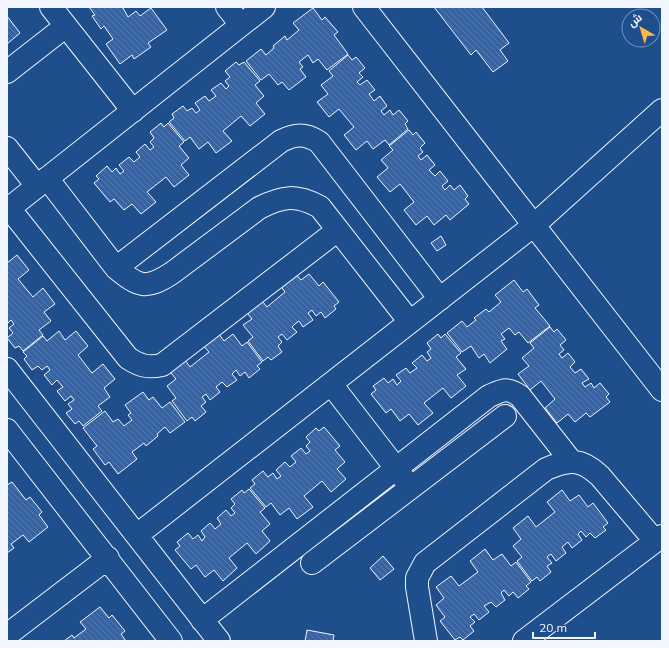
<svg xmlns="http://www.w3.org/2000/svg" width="669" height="648" font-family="Mulish,Cairo,sans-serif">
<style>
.building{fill:url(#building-back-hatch);stroke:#f2f6ff}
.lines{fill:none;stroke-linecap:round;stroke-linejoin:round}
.minor-casing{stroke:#f2f6ff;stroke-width:24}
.minor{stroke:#1f4e8c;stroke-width:22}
</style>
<defs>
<pattern id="building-back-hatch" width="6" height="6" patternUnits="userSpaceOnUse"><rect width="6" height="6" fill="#3563a3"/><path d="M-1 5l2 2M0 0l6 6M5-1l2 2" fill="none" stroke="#537ab1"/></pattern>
</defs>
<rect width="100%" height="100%" fill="#1f4e8c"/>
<path class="building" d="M89,7H125L123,8L128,17L136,11L140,16L151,8L167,30L148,43L151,47L134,59L132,55L120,64L106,44L113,39L104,26L101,29L92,16L95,15Z
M434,7H482L509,43L500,50L508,61L493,72L476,50L471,55Z
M313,8L322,20L325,17L338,32L334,35L348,54L327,70L318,59L313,63L308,55L299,62L303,67L300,69L306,77L289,90L282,82L278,85L269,74L261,80L246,61L261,49L266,55L274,48L273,46L285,36L287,40L299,30L293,23Z
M7,16L20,33L7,44Z
M348,55L352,60L356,57L365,68L359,73L363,77L357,82L360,85L367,80L375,90L369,94L374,101L380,96L387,106L381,111L384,115L390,110L393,115L399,110L408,121L405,124L408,129L389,145L385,140L373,149L367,141L356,150L344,135L354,127L339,109L329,117L317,102L328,94L321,85L333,76L329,71Z
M236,62L239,65L244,62L260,81L255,85L264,96L256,103L265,114L250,126L241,116L223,131L232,141L216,153L208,142L199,149L190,137L185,141L169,122L174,118L172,114L183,106L187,111L192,108L196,113L200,110L195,103L205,96L209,101L216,96L211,90L221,83L226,89L229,86L225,81L230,77L225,71Z
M161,123L164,127L168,123L184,142L179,146L189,158L181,165L189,175L174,187L166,177L147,192L156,202L141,214L132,204L124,210L114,199L110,202L94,183L99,179L96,176L107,166L112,172L116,168L120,174L124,171L119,165L129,157L134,162L140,157L136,152L145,144L150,150L154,147L150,142L154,138L150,132Z
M409,130L413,135L416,132L425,143L420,148L423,152L418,156L421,160L427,155L435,165L429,170L435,176L440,171L448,181L442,186L445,190L450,185L454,190L460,185L468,196L465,199L469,204L450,220L446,215L434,225L427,216L416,225L404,210L414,202L400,184L390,192L377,177L388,168L381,160L393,150L389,146Z
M441,236L446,245L437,251L431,243Z
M17,255L29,270L18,279L33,297L43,288L55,304L44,312L51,321L39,330L43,335L23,351L19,346L15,348L7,338L13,333L9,328L14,324L11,320L7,324V263Z
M292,270L301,280L309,274L319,286L323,282L339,302L334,306L336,309L325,318L321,312L316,316L312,310L308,313L313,320L303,327L299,321L295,324L292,327L297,332L287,340L282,334L278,337L282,342L278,346L282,352L271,360L268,357L263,361L248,341L253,337L243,325L252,319L243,308L258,296L267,307L285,292L277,281Z
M514,280L523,292L527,289L539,305L535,308L550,326L528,343L519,332L515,335L509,328L501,334L505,339L501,341L507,349L490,363L484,354L479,358L471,346L462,352L447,333L462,321L467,327L476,320L474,318L486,309L489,312L501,302L495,295Z
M550,327L554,332L557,329L566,340L560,345L564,350L559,354L562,358L568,353L575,362L570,367L575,373L581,369L589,379L582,383L585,387L591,383L594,388L600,383L609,394L606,397L610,402L590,417L586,413L575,422L568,414L557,423L545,408L555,399L541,381L530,390L518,374L529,366L522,358L534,348L530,343Z
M216,330L224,341L233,334L242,346L247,342L262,362L257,366L260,369L249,378L245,372L240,376L236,370L232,374L237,380L227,387L222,382L216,387L220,392L210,400L206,394L202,397L206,402L201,406L206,412L195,421L192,417L187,421L172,401L176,398L167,386L176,379L167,368L182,356L190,367L209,352L200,342Z
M59,331L65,340L76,331L88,346L78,355L92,373L103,364L115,379L104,388L110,397L98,406L102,411L83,426L79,421L75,424L66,413L72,409L68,404L74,400L71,396L65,401L57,391L63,387L57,380L52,385L44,375L50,370L47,366L42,370L38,366L32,370L24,359L27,356L23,352L43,336L47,341Z
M438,334L441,338L445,334L461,353L456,357L466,369L457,375L466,386L451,398L443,388L424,403L433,413L418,425L409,414L400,421L391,409L386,413L371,394L376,390L373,386L384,378L388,383L393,379L397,385L401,381L396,375L406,368L410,373L417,368L412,363L422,355L427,361L431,358L427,352L431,349L427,343Z
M143,392L149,400L153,397L162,408L170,402L185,422L170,433L165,427L157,434L158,436L146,446L144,443L132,452L137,459L118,474L109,462L105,465L93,449L97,446L83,428L105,411L113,422L118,419L124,426L132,420L128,415L131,413L125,405Z
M324,427L340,446L335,450L345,462L337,469L346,479L331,492L322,481L304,496L313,507L297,519L289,508L280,515L271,503L266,507L250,488L255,484L252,480L263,471L268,477L273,473L277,479L281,476L276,470L285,462L290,467L296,462L291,456L301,448L306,454L310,451L306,446L310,442L306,437L316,428L319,431Z
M12,482L26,500L30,497L42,512L39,515L48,527L29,542L23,535L11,544L14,548L7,553V485Z
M249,489L265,508L260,512L270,524L262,531L270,541L256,554L247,543L229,558L237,568L223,581L214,570L205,577L196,565L191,569L175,550L180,546L177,542L188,533L193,539L198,535L202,541L205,537L201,531L210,523L215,529L221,524L217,518L226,510L231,516L235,513L231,508L235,504L231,499L242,490L244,493Z
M562,490L570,501L579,495L588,507L593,503L608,523L603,527L606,530L595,538L590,533L586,537L581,531L578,534L582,540L572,548L568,542L562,547L566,553L556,561L551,554L547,557L552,563L547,566L551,572L540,581L537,577L532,581L517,561L522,557L513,546L521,539L513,528L528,516L536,527L555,512L547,502Z
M485,549L493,560L502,554L511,566L516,562L531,582L526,586L529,589L518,598L513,592L509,596L504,590L501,593L505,600L496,607L491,602L484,606L489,612L479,620L474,614L470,617L475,622L470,626L474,631L463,640L460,637L455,640L440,621L445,617L436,605L444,598L436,587L451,576L459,586L478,572L470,561Z
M383,556L394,569L380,580L370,568Z
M100,607L109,618L112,615L125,631L121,634L126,641H64L72,635L74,638L86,629L80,622Z
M307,630L334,635L333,641H305Z"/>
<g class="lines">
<defs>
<path id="minor" d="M51,7L133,111
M227,7L241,25
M364,7L662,390
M7,72L66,26
M7,148L37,186
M47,178L116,268C139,287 146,290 172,273L259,208C283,196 296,194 320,207L410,322
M9,208L128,358C140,366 148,368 162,365L338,230
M7,210L264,7
M116,268L281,141C295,134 305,133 319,142L440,299
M7,369L219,641
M331,384L405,480
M7,430L171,641
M137,535L533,226L662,110
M312,563L505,416
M202,620L489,396C503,390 507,387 520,396L571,461
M7,635L108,558
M426,641L417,587V578L425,563L546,469C569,459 581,458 600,476L655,541
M524,641L662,536"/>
</defs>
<use href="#minor" class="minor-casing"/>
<use href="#minor" class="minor"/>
</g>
<rect width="669" height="648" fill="none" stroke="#f2f6ff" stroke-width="16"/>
<g transform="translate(641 28) rotate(322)"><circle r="19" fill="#1f4e8c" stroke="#7391ba"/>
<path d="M0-3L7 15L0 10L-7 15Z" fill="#ffb74d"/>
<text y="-6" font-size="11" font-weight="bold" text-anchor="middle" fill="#f2f6ff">ش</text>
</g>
<path d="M533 632v6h62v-6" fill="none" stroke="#f2f6ff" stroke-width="2"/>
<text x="539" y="632" font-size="12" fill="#f2f6ff" stroke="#1f4e8c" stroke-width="3" paint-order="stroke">20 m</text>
</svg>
